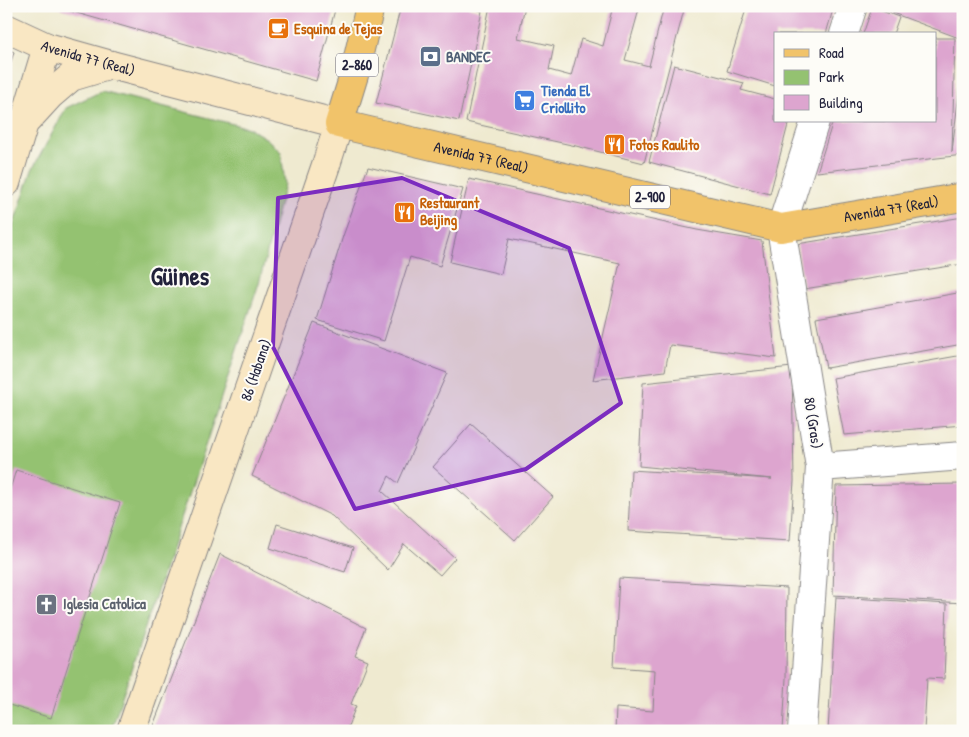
<svg xmlns="http://www.w3.org/2000/svg" width="969" height="737" font-family="'Patrick Hand',sans-serif">
<style>
.green{fill:#94c271;stroke:#5b7256}
.building{fill:#dda5cf}
.lines{fill:none;stroke-linecap:round;stroke-linejoin:round}
.street-casing{stroke:#888686;stroke-width:30}
.secondary-casing{stroke:#888686;stroke-width:30}
.primary-casing{stroke:#888686;stroke-width:30}
.street{stroke:#fff;stroke-width:28}
.secondary{stroke:#f9e7c3;stroke-width:28}
.primary{stroke:#f1c36a;stroke-width:28}
.marked{fill:#7b2cbf;fill-opacity:0.2;stroke:#7b2cbf;stroke-width:4;stroke-linejoin:round}
.labels{text-anchor:middle;stroke-width:4;stroke-linejoin:round;paint-order:stroke}
.shield{fill:#fdfcf7;stroke:#646373;stroke-width:1}
.shield-label{font-size:14px;font-weight:bold;fill:#22223b}
.food-label{font-size:15px;font-weight:bold;fill:#c56008;stroke:#fdfcf7;text-anchor:start}
.street-label{font-size:15px;fill:#22223b;stroke:#fdfcf7}
.service-label{font-size:15px;font-weight:bold;fill:#4e5e75;stroke:#fdfcf7;text-anchor:start}
.shop-label{font-size:15px;font-weight:bold;fill:#366cbe;stroke:#fdfcf7;text-anchor:start}
.worship-label{font-size:15px;font-weight:bold;fill:#5b616d;stroke:#fdfcf7;text-anchor:start}
.town-label{font-size:25px;font-weight:bold;fill:#22223b;stroke:#fdfcf7}
</style>
<rect width="100%" height="100%" fill="#fdfcf7"/>
<filter id="ink" filterUnits="userSpaceOnUse"><feTurbulence type="fractalNoise" baseFrequency=".02" numOctaves="2"/><feDisplacementMap in="SourceGraphic" scale="10" xChannelSelector="R" yChannelSelector="G"/><feConvolveMatrix kernelMatrix="1 2 1 2 8 2 1 2 1" color-interpolation-filters="sRGB"/></filter>
<filter id="wash" filterUnits="userSpaceOnUse"><feTurbulence type="fractalNoise" baseFrequency=".0096" numOctaves="4" result="noise"/><feDisplacementMap in="SourceGraphic" scale="20" xChannelSelector="R" yChannelSelector="G"/><feGaussianBlur stdDeviation="1.12" result="paint"/><feColorMatrix in="noise" values="0 0 0 0 0 0 0 0 0 0 0 0 0 0 0 0 0 1.4 0 .05"/><feComposite in="paint" operator="in"/></filter>
<g filter="url(#wash)">
<rect width="100%" height="100%" fill="#efead0"/>
<path class="green" d="M102,91L249,128L267,139L281,152L285,184L259,283L111,731H6V247L32,170L66,108Z"/>
<g id="blocks">
<path class="building" d="M52,6H336L316,81Z
M401,6H465L482,11L459,121L376,103Z
M490,6H525L518,38L554,46L549,70L571,76L581,39L603,46L613,6H640L625,60L649,66L664,6H685L644,163L576,146L466,122Z
M747,6H834L826,34H775V86L727,71Z
M874,6H962L959,38Z
M872,8L899,17L893,34H863Z
M935,38H955L952,152L960,83H963V155L817,172L833,121H935Z
M6,48L14,52L7,75H6Z
M674,65L744,83L741,90L775,99V121H789L770,194L649,162Z
M368,167L463,189L440,266L410,257L384,341L317,320L343,236Z
M469,179L697,230L762,241L776,358L670,345L665,371L593,380L620,263L509,239L501,274L450,262Z
M963,217V264L804,289L797,244Z
M963,292V344L826,368L816,318Z
M314,323L447,373L398,483L389,476L382,491L455,558L440,575L404,544L388,570L332,516L252,476Z
M963,355V425L844,435L833,378Z
M792,367L794,481L790,541L628,531L631,470L772,479L639,466L643,383Z
M471,424L553,497L515,540L433,467Z
M16,470L120,503L51,718L6,704V502Z
M963,484V603L833,595L836,486Z
M277,524L353,548L345,572L270,548Z
M220,554L366,628L355,656L368,661L351,704L356,706L346,731H151Z
M619,578L787,588L786,678L783,731H615L616,708L653,711L655,670L614,667Z
M836,597L947,604L944,679L927,678L924,731H828Z"/>
</g>
</g>
<g filter="url(#ink)">
<use href="#blocks" fill-opacity="0" stroke="#888686" stroke-width="1"/>
<g class="lines">
<defs>
<path id="street" d="M844,34L853,6
M820,467L963,456
M802,731L820,467L781,228L815,121"/>
<g id="secondary">
<path id="s1" d="M6,28L47,47L111,65L339,124L326,165L131,731"/>
<path d="M28,119L50,95L71,77L111,65"/>
<path d="M6,183L47,47"/>
</g>
<g id="primary">
<path id="s2" d="M370,6L354,75L339,124L781,228L963,197"/>
</g>
</defs>
<use href="#street" class="street-casing"/>
<use href="#secondary" class="secondary-casing"/>
<use href="#primary" class="primary-casing"/>
<use href="#street" class="street"/>
<use href="#secondary" class="secondary"/>
<use href="#primary" class="primary"/>
</g>
</g>
<path class="marked" d="M402,178L569,248L621,403L526,469L355,509L273,347L278,198Z"/>
<defs>
<symbol id="cafe-square" viewBox="-11 -11 22 22"><rect x="-9" y="-9" width="18" height="18" rx="4" fill="#e8710a" stroke="#fdfcf7"/><path d="M-5.5-4.5H6V0H3Q3 3.5 0 3.5H-2.5Q-5.5 3.5-5.5 0ZM3-3.2v2h1.7v-2ZM-6 4.5H4V6H-6Z" fill="#fff"/></symbol>
<symbol id="bank-square" viewBox="-11 -11 22 22"><rect x="-9" y="-9" width="18" height="18" rx="4" fill="#5c6f8a" stroke="#fdfcf7"/><path d="M-6-4H6V4H-6ZM0-2.3a2.3 2.3 0 1 0 0 4.6a2.3 2.3 0 1 0 0-4.6Z" fill="#fff"/></symbol>
<symbol id="supermarket-square" viewBox="-11 -11 22 22"><rect x="-9" y="-9" width="18" height="18" rx="4" fill="#3f7fe0" stroke="#fdfcf7"/><path d="M-6-5.5h2.5l.6 2H6L4.5 2H-2.5L-4.4-4H-6ZM-1.5 3.2a1.3 1.3 0 1 0 .1 0ZM3 3.2a1.3 1.3 0 1 0 .1 0Z" fill="#fff"/></symbol>
<symbol id="restaurant-square" viewBox="-11 -11 22 22"><rect x="-9" y="-9" width="18" height="18" rx="4" fill="#e8710a" stroke="#fdfcf7"/><path d="M-5-6h1v4h1v-4h1v4h1v-4h1v5L-1.5 .5V6h-2V.5L-5-1ZM5-6V6H3V1.5H1.5Q1.5-4 5-6Z" fill="#fff"/></symbol>
<symbol id="church-square" viewBox="-11 -11 22 22"><rect x="-9" y="-9" width="18" height="18" rx="4" fill="#6b7280" stroke="#fdfcf7"/><path d="M-1.2-6h2.4v3.5h3.3v2.4h-3.3V6h-2.4V-.1h-3.3v-2.4h3.3Z" fill="#fff"/></symbol>
</defs>
<g fill-rule="evenodd">
<use href="#cafe-square" x="266" y="16" width="25" height="25"/>
<use href="#bank-square" x="418" y="44" width="25" height="25"/>
<use href="#supermarket-square" x="512" y="88" width="25" height="25"/>
<use href="#restaurant-square" x="602" y="132" width="25" height="25"/>
<use href="#restaurant-square" x="392" y="200" width="25" height="25"/>
<use href="#church-square" x="34" y="592" width="25" height="25"/>
</g>
<g class="labels">
<g class="shield">
<rect x="336" y="53.5" width="42" height="23" rx="4"/>
<rect x="630" y="185.5" width="40" height="23" rx="4"/>
</g>
<g class="shield-label">
<text x="357" y="70">2-860</text>
<text x="650" y="202">2-900</text>
</g>
<g class="food-label">
<text x="294" y="34">Esquina de Tejas</text>
<text x="630" y="150">Fotos Raulito</text>
<text x="420" y="208">Restaurant<tspan x="420" dy="17">Beijing</tspan></text>
</g>
<g class="street-label">
<text dy="5" stroke="none"><textPath href="#s1" startOffset="88">Avenida 77 (Real)</textPath></text>
<text dy="5" stroke="none"><textPath href="#s2" startOffset="268">Avenida 77 (Real)</textPath></text>
<text dy="5" stroke="none"><textPath href="#s2" startOffset="688">Avenida 77 (Real)</textPath></text>
<text transform="translate(256 370) rotate(-71)" y="5">86 (Habana)</text>
<text transform="translate(813 423) rotate(81)" y="5">80 (Gras)</text>
</g>
<g class="service-label">
<text x="446" y="62">BANDEC</text>
</g>
<g class="shop-label">
<text x="541" y="96">Tienda El<tspan x="541" dy="17">Criollito</tspan></text>
</g>
<g class="worship-label">
<text x="63" y="609">Iglesia Catolica</text>
</g>
<g class="town-label">
<text x="180" y="285">Güines</text>
</g>
</g>
<rect width="969" height="737" fill="none" stroke="#fdfcf7" stroke-width="25"/>
<rect x="774" y="32" width="162" height="90" fill="#fdfcf7" stroke="#a5a5ac"/>
<rect x="784" y="49" width="25" height="8" fill="#f1c36a" stroke="#a5a5ac"/>
<text x="819" y="58" font-size="15" fill="#22223b">Road</text>
<rect x="784" y="70" width="25" height="15" fill="#94c271" stroke="#a5a5ac"/>
<text x="819" y="82" font-size="15" fill="#22223b">Park</text>
<rect x="784" y="95" width="25" height="15" fill="#dda5cf" stroke="#a5a5ac"/>
<text x="819" y="108" font-size="15" fill="#22223b">Building</text>
</svg>
